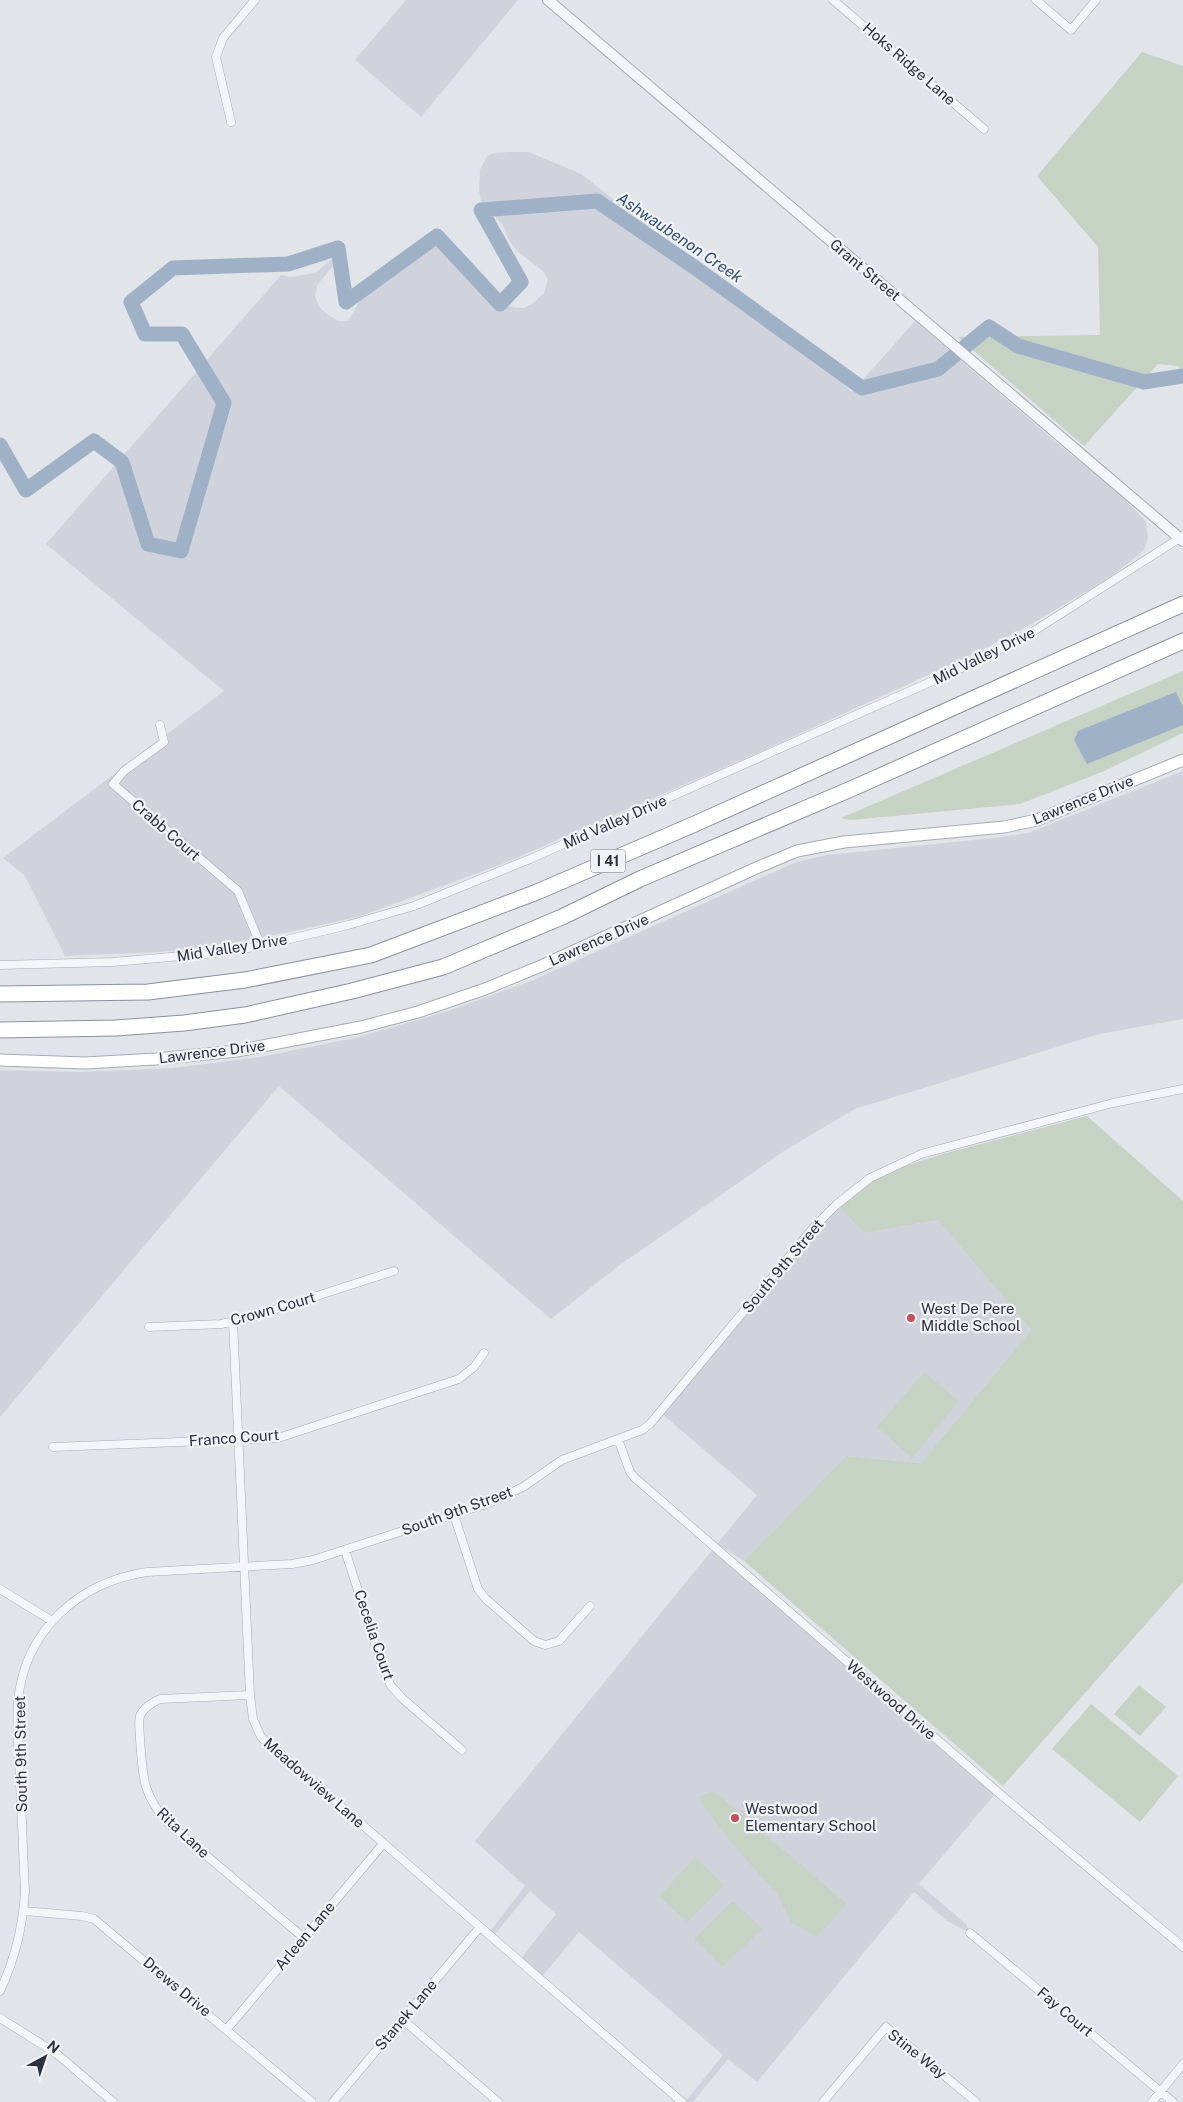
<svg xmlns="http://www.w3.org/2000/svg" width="1183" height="2102" font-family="'Public Sans',sans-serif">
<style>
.built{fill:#d0d3db}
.green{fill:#c6d2c3}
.water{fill:#9fb1c6}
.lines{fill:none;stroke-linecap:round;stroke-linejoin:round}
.river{stroke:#9fb1c6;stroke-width:15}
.minor-casing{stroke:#a7abb3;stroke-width:9}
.tertiary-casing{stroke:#a7abb3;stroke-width:12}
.secondary-casing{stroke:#a7abb3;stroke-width:13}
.motorway-casing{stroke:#8a919e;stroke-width:17}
.minor{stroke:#f4f5f8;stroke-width:8}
.tertiary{stroke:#f4f5f8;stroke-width:10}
.secondary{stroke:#fff;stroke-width:11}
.motorway{stroke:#fff;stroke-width:15}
.poi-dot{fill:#c4505d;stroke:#f1f3f6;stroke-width:2}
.labels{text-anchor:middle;stroke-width:4.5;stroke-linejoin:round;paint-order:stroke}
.shield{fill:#f1f3f6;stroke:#666c76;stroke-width:1}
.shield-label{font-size:14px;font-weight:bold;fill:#2b323f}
.street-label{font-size:15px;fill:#2b323f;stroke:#f1f3f6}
.poi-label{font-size:15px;fill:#2b323f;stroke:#f1f3f6;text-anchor:start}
.water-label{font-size:16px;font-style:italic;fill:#384f70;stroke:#f1f3f6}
</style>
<rect width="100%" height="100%" fill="#e1e4e9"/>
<path class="built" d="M406,0H518L421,117L355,60Z
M510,152H529L581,174L648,226L738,305L828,370L852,392L915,321L1064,449L1114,487L1146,522L1148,538L1144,550L1116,573L1094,587L1028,626L976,653L762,751L502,864L361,916L313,927L233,943L161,952L65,956L25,876L3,858L224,691L46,544L281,275L290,277L315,273L333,258L335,260L334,265L317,285L315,296L320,308L328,315L338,321H348L356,308L360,298L367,289L434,241H437L442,242L458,263L481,287L505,304L515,308H524L532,304L544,293L548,279L543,271L517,251L509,240L502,224L481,201L479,190L480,170L487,156L494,153Z
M1183,771V1019L1099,1034L855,1109L787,1149L617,1267L551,1319L279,1086L0,1417V1070L80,1072L174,1068L260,1057L359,1037L451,1010L531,981L796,862L827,855L993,838L1028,833Z
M838,1206L864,1233L938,1220L1031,1330L921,1463L846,1456L744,1561L717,1544L757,1495L662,1414Z
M713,1549L995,1794L919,1884L966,1924L970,1933L947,1921L914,1892L757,2082L728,2059L693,2102H685L723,2055L579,1932L540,1979L519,1961L556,1914L530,1891L492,1938L488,1934L525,1886L475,1841Z"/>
<path class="green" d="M1142,52L1183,66V371L1178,366L1158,364L1084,446L958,337L1100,335L1098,247L1037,176Z
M1183,671V733L1104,771L1020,804L851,820L841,818Z
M1087,1116L1183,1201V1582L1003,1786L744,1561L846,1456L921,1463L1031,1330L938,1220L864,1233L838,1206L871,1181L892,1170L943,1154Z
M924,1372L959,1401L912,1458L877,1427Z
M1139,1685L1166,1707L1140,1736L1114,1714Z
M1091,1704L1178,1776L1140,1822L1052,1749Z
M714,1791L847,1904L817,1937L791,1922L777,1894L729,1840L701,1802L699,1797Z
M695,1857L724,1885L687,1922L659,1896Z
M733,1901L762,1929L722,1967L694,1939Z"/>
<path class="water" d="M1176,692L1183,707V725L1087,764L1074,740L1078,731Z"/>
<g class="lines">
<path class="river" d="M0,445L26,490L94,441L122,462L148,544L181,551L224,403L182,334H145L131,302L173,268L288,264L338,248L346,302L437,236L500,304L521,282L481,210L597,201L697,269L862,388L938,369L989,327L1018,346L1144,382L1183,376"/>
<defs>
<path id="minor" d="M833,0L984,129
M1036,0L1071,30L1096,0
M231,122L216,57L223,38L255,0
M160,725L164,742L124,771L113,784L238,891L261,946
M0,965L113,962L216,953L261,946L348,925L414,906L530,859L953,672L1023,638L1183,536
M233,1321L250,1695L253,1719L261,1737L682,2102
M149,1327L221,1324L249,1318L394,1271
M618,1439L630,1472L635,1478L1000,1794L1183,1947
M53,1447L278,1438L459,1379L474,1367L484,1353
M454,1515L478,1589L486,1599L534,1641L545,1645L559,1641L590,1606
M345,1550L383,1668L391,1686L403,1699L462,1750
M0,1589L52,1621
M250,1695L160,1699C152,1703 144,1707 140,1716C138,1722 140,1733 140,1739C143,1778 142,1794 169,1824L304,1938
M24,1911L82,1916L94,1919L312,2102
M970,1933L1173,2102
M0,1991C15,1959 23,1926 25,1891C23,1854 22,1817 20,1781C19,1754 16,1727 18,1701C25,1630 79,1582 147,1572L292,1564L313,1560L489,1503L523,1487L562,1460L642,1430L650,1424L814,1227L836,1205L870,1178L921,1154L1113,1103L1183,1089
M0,2018L57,2054L113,2102
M402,2019L498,2102
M227,2029L383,1844
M333,2102L480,1927
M823,2102L886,2027L976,2102
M1152,2102L1183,2064"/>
<path id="tertiary" d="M548,0L1183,541"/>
<path id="secondary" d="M0,1060L85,1063L156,1059L237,1051L361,1027L418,1012L485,989L541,966L754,869L797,851L844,842L1004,827L1037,820L1183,760"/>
<path id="motorway" d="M0,994L148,992L245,980L371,955L537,892L697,823L1183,604
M0,1030L116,1028L184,1023L245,1015L352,991L443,967L562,917L640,879L851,789L1183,641"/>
</defs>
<use href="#minor" class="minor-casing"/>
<use href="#tertiary" class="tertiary-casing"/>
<use href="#secondary" class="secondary-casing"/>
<use href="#motorway" class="motorway-casing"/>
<use href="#minor" class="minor"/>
<use href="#tertiary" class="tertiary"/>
<use href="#secondary" class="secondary"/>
<use href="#motorway" class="motorway"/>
</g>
<g class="poi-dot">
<circle cx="911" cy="1318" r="5"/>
<circle cx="735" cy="1818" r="5"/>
</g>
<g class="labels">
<rect class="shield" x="590.5" y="849.5" width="35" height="23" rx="4"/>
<g class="shield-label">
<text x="608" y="866">I 41</text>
</g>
<g class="street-label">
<text transform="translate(909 64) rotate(41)" y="5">Hoks Ridge Lane</text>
<text transform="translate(865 270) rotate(40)" y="5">Grant Street</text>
<text transform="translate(984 656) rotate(-26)" y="5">Mid Valley Drive</text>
<text transform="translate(1083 800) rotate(-22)" y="5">Lawrence Drive</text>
<text transform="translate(615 822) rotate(-24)" y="5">Mid Valley Drive</text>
<text transform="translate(166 830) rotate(41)" y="5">Crabb Court</text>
<text transform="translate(599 940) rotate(-24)" y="5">Lawrence Drive</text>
<text transform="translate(232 948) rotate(-9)" y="5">Mid Valley Drive</text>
<text transform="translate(212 1052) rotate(-7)" y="5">Lawrence Drive</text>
<text transform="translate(783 1266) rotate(-50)" y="5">South 9th Street</text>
<text transform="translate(273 1309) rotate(-16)" y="5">Crown Court</text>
<text transform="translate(234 1438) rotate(-4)" y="5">Franco Court</text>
<text transform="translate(457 1511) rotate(-20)" y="5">South 9th Street</text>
<text transform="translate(374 1635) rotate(71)" y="5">Cecelia Court</text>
<text transform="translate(891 1700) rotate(41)" y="5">Westwood Drive</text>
<text transform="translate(21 1754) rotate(-91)" y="5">South 9th Street</text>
<text transform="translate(314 1783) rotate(41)" y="5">Meadowview Lane</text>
<text transform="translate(183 1833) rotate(43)" y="5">Rita Lane</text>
<text transform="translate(305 1936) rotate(-50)" y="5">Arleen Lane</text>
<text transform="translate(177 1987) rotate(40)" y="5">Drews Drive</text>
<text transform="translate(1065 2012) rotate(40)" y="5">Fay Court</text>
<text transform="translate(406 2015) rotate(-50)" y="5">Stanek Lane</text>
<text transform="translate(917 2054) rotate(38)" y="5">Stine Way</text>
</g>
<g class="poi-label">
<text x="921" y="1314">West De Pere<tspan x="921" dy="17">Middle School</tspan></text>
<text x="745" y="1814">Westwood<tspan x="745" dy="17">Elementary School</tspan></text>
</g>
<g class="water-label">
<text transform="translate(680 237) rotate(34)" y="6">Ashwaubenon Creek</text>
</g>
</g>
<g transform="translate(45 2057) rotate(40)" stroke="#f1f3f6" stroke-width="4" paint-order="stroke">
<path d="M0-4L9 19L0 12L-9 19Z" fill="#2b323f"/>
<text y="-8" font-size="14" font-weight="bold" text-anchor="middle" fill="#2b323f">N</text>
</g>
</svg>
